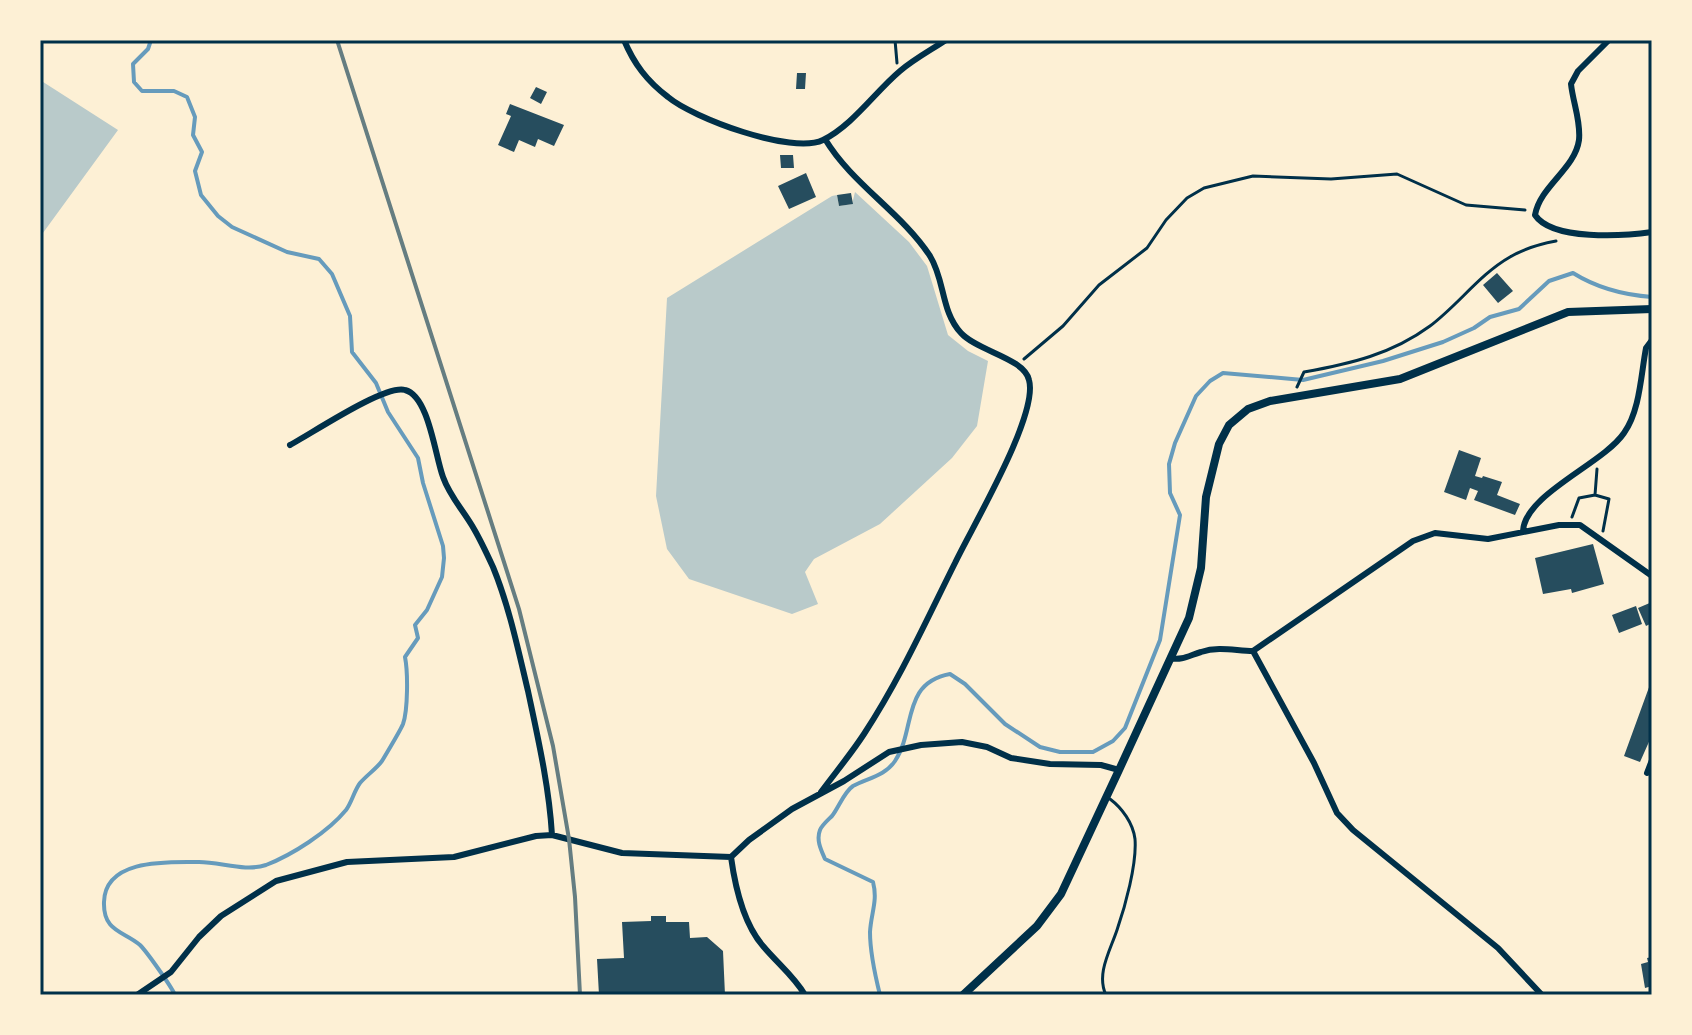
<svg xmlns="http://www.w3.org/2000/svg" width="1692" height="1035" font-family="'Crimson Pro',serif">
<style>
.green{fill:#b9caca}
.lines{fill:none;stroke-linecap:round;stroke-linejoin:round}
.stream{stroke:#669bbc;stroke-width:4}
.building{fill:#264d5e}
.path{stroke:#003049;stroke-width:3}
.service{stroke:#003049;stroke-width:3}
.minor{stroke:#003049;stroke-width:6}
.tertiary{stroke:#003049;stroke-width:8}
.rail{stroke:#657d81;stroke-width:4}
.neatline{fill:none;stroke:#003049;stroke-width:3}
</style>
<rect width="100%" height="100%" fill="#fdf0d5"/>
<path class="green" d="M40,80L118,130L40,237Z
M855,192L909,242L927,266L948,335L968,351L988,361L977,426L952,458L880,524L814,559L805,572L818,604L792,614L689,579L667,549L656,496L667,298L832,196L837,195L839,206L852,204Z"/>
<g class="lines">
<path class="stream" d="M151,40L148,49L133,64L134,82L142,91H174L187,97L195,117L193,135L202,152L195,171L201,195L218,216L232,227L287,252L319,259L332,274L350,316L352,352L376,383L388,412L418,458L423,483L443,546L444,558L442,577L427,610L415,625L418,638L405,657C408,672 408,710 403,724C401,729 385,756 382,761C376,769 367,775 360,783C354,791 352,802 346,810C328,832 292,855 266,865C245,872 221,862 199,862C169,862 105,858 104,902C103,932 124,931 140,945C147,952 171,986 175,995
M880,995C875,975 870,953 870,932C871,913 878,901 873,882L825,859C821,850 816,840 820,830C822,825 828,820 832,816C839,807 844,792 853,786C868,778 885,776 895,761C916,730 901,683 950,674L965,684L1005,724L1040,747L1060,752H1093L1113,741L1125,728L1160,640L1180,515L1170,493L1169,464L1175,443L1196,396L1210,381L1223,373L1303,380L1383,361L1443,342L1474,328L1490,317L1519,309L1549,281L1573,273C1597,288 1624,295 1652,297"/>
</g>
<path class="building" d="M797,73H806L805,89H796Z
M536,87L547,92L541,104L530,98Z
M510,104L564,125L554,146L538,139L535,147L519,140L514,152L498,145L511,116L506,114Z
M780,155H793L794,168H781Z
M806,173L816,197L789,209L778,186Z
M851,193L853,204L839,206L837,195Z
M1497,273L1513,291L1498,303L1483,285Z
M1459,450L1481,458L1475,476L1482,478L1483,476L1502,482L1497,495L1520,504L1515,515L1474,500L1478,491L1470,488L1466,500L1444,492Z
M1593,544L1604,584L1572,593L1571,589L1543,594L1535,558Z
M1652,602V623L1646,626L1638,608Z
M1636,606L1642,624L1619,633L1612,615Z
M1652,679V735L1640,762L1624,756Z
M651,916H666V922H689L690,938L707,937L723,951L725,995H599L597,959L624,958L622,922L651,921Z
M1652,957V986L1645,988L1641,964L1648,962L1647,958Z"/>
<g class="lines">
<path class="path" d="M895,40L897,63
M1024,359L1063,326L1099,285L1147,248L1166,220L1187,198L1204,188L1253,176L1331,179L1397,174L1466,205L1525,210
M1297,387L1304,372C1350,364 1392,354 1430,326C1458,305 1480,274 1510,257C1525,248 1540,244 1556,241
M1597,469L1595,495L1609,499L1603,531
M1572,517L1579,498L1595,495"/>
<path class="service" d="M1651,675H1652
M1106,995C1096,974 1110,951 1117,930C1125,907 1137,864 1135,839C1133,823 1122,808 1110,799"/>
<path class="minor" d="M624,40C634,64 647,81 668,97C693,118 792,155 823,140C853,125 875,92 900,71C914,59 931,50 946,40
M1609,40L1578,71L1571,84C1573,103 1581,121 1579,140C1575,169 1540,186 1535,215C1552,241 1624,236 1652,232
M290,445C311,434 385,384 405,390C429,396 435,456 443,477C450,497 464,511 474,529C481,541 487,554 493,567C509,606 518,649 528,691C538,738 549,786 552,835
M1523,531C1525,494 1603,464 1624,433C1640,411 1641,374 1646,348L1652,340
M1253,651L1314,763L1337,813L1353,830L1498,948L1542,995
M1170,658C1182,661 1190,655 1201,652C1219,646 1236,651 1253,651L1413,541L1435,533L1488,539L1559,525H1580L1652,576
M1647,773L1652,760
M821,792C835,773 851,754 864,734C900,679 926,621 955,563C972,527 1039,415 1029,380C1024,358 977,351 961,333C941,312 945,280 930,256C901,212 852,184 825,139
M731,857L749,840L792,809L844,781L889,752L921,745L962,742L987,747L1011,758L1050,764L1101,765L1119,770
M731,857C735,886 743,923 763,946C777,963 794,976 805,995
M137,995L171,972L199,937L221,916L276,881L347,862L454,857L536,836L552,835L622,853L731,857"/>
<path class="tertiary" d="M963,995L1037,926L1061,894L1119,770L1189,618L1201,568L1206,497L1219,444L1229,425L1248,409L1270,401L1400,379L1568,312L1652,309"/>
<path class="rail" d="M337,40L519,609L553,746L569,839L575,897L580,995"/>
</g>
<rect width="1692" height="1035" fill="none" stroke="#fdf0d5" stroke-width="84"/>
<rect x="42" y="42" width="1608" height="951" class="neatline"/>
</svg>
